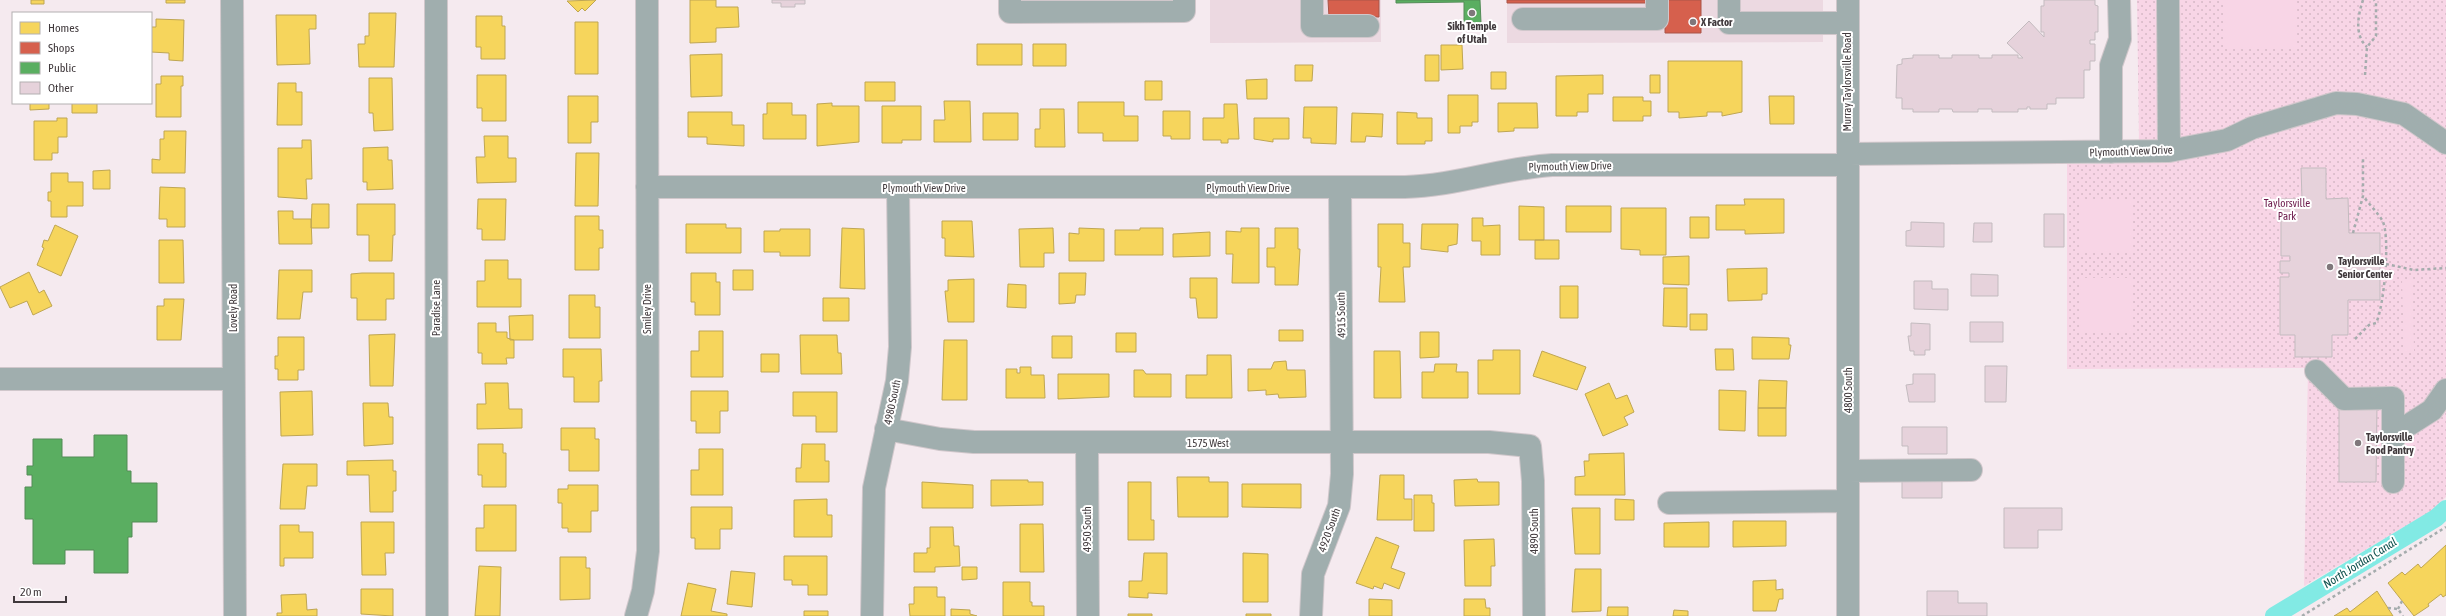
<svg xmlns="http://www.w3.org/2000/svg" width="2446" height="616" font-family="'Asap Condensed',sans-serif">
<style>
.built{fill:#ecd9e1}
.grass{fill:url(#grass-dots)}
.pitch{fill:#f8d5e6}
.homes{fill:#f6d55c;stroke:#bfa652}
.shops{fill:#d6604d;stroke:#a95448}
.public{fill:#5aae61;stroke:#528b56}
.lines{fill:none;stroke-linecap:round;stroke-linejoin:round}
.canal{stroke:#82eae4;stroke-width:18}
.building{fill:#e6d2db;stroke:#c3bbbf}
.minor-casing{stroke:#d0c7cb;stroke-width:24}
.path{stroke:#a5acad;stroke-width:2.5;stroke-dasharray:3 3;stroke-linecap:butt}
.minor{stroke:#a0aeae;stroke-width:22}
.poi-dot{fill:#7f777b;stroke:#fff;stroke-width:1.5}
.labels{text-anchor:middle;stroke-width:4;stroke-linejoin:round;paint-order:stroke}
.poi-label{font-size:11px;font-weight:bold;fill:#40393c;stroke:#fff;text-anchor:start}
.street-label{font-size:11px;fill:#40393c;stroke:#fff}
.park-label{font-size:11px;fill:#6b184a;stroke:#fff}
.water-label{font-size:12px;font-style:italic;fill:#0e514d;stroke:#fff}
</style>
<defs>
<pattern id="grass-dots" width="8" height="8" patternUnits="userSpaceOnUse"><rect width="8" height="8" fill="#f8d5e6"/><path d="M2 2h.1M6 6h.1" fill="none" stroke="#d6b8c6" stroke-width="1.8" stroke-linecap="round"/></pattern>
</defs>
<rect width="100%" height="100%" fill="#f5eaef"/>
<path class="built" d="M1210,0H1381V42L1210,43Z
M1507,0H1823V42L1507,43Z"/>
<path class="grass" d="M2137,0H2446V497L2431,511L2304,586L2308,368L2067,369V164L2135,163L2139,142Z"/>
<path class="pitch" d="M2225,0H2297V48L2225,47Z
M2080,199H2131V253L2080,252Z
M2080,278H2131L2132,333H2081Z
M2402,279H2412L2414,351H2404Z"/>
<path class="homes" d="M31,0H44V4H31Z
M166,0H185V3H166Z
M596,0L585,11L582,8L578,12L567,1Z
M690,0H716V7H738L739,27L716,28V42L690,43Z
M369,13H396L394,67H359L358,44H365V36H369Z
M276,15H316V29H309L310,64L277,65Z
M476,16H502V26H505V59H481V47H476Z
M156,19L184,20L183,61L169,60V53L151,52V27H156Z
M575,22H598V74H575Z
M977,44H1022V65H977Z
M1033,44H1066V66H1033Z
M1441,45H1462L1463,69L1441,70Z
M722,54V96L691,97L690,55Z
M1425,55H1439V81H1425Z
M1668,61H1742V112L1722,116V112H1707V116L1679,118V112H1668Z
M1295,65H1313L1312,81H1295Z
M1491,72H1506V89H1491Z
M477,75H506V121H482V108H477Z
M1603,75V94H1588V112H1577V116H1556V76Z
M1650,75H1660V93H1650Z
M161,76H183V86H181V117H156V84H161Z
M369,78H392L393,130L374,131L373,113H369Z
M1267,79V99H1247L1246,80Z
M1145,81H1162V100H1145Z
M865,82H895V101H865Z
M278,83H296V92H302V125H277Z
M1448,95H1478V122H1472V126H1460V133H1448Z
M568,96H598V122H591V143H568Z
M1769,96H1794V124H1770Z
M1613,97H1643V101H1651V116H1643V121H1613Z
M944,101H970L971,142H934V120H945Z
M1078,102H1124V116H1138V141H1103V133H1078Z
M30,103H49V109L30,110Z
M72,103H97V113H72Z
M767,103H792V115H806V139H763V114H767Z
M832,103V106H859V142L817,146V104Z
M1498,103H1537L1538,128H1514V131L1498,132Z
M1224,104H1237L1239,139H1228V143H1221V140H1203V118H1224Z
M882,106H921V140H902V143H882Z
M1304,107H1337L1336,144L1311,143V138H1303Z
M1040,109H1064L1065,147H1035V129H1040Z
M1163,111H1190V139H1171V136H1163Z
M688,112H732V125H744V146L707,144V137H688Z
M1397,112L1417,113V118H1432V141H1425V144H1397Z
M983,113H1018V140H983Z
M1352,113L1383,114L1382,137L1366,136L1365,142H1351Z
M57,118H67V137H58V153H52V160H34V121H57Z
M1254,118H1289V139H1273V142L1254,139Z
M164,131H186L185,173H152V159L160,160V139H164Z
M484,136H508V158H516V182L477,183L476,157H485Z
M302,140H311L312,179H306L307,199L278,197V148H302Z
M388,147V160H392L393,189L367,190V182H363V148Z
M576,153H599L598,206H575Z
M110,170V189H93V171Z
M51,173H68V182H83V206H67V217H51V201H48V192H51Z
M160,187L185,188V227H167V219H159Z
M478,199H506L505,240H482V229H477Z
M1744,199H1784V233L1745,234V230H1716V205H1745Z
M312,204H329V228H311Z
M357,204H395V235H393L392,261H369V235H357Z
M1519,206L1544,207V240H1519Z
M1566,206H1611V232H1566Z
M1621,208H1666V255H1640V250L1621,249Z
M278,211H293V219H311L312,244H279Z
M575,216H599V230H603V248H599V270H575Z
M1690,217H1709V238H1690Z
M1472,218H1483V226L1500,225V255H1481V241H1472Z
M942,221H972L974,257L945,256V238H942Z
M686,224H726V228H741V253H686Z
M1378,224H1403V243H1410V267H1403L1405,302H1379L1381,267H1378Z
M1422,224H1458L1457,244L1448,246V252L1421,249Z
M55,225L78,236L61,276L37,265L44,248L42,247L44,240L48,241Z
M842,228L864,229L865,289L840,288Z
M1053,228L1054,253H1044V267H1020L1019,229Z
M1079,228L1104,229V261H1069V233L1079,234Z
M1140,228H1163V255H1115V230H1140Z
M1241,228H1259V283H1232L1233,254H1226V231L1241,232Z
M1275,228H1298V249H1300L1298,285H1275V267H1267V248H1275Z
M780,229H810V256H780V252H764V231H780Z
M1210,232V256L1173,257V234Z
M159,240H183L184,283H159Z
M1535,240H1559V259H1535Z
M1689,256V285L1663,284V257Z
M485,260H508V279H521V307H477V281H485Z
M1767,268V294H1762V300L1728,301L1727,269Z
M279,270H312V292H303L300,319H277Z
M733,270H753V290H733Z
M29,272L39,293L44,290L52,306L33,315L27,301L10,308L0,287Z
M362,273H394V299H386V320H357V298H351V274Z
M691,273H716V282H720V315H695V302H691Z
M1059,273H1086L1085,295H1076L1075,303L1059,304Z
M1190,278H1217V318H1198L1196,298H1190Z
M974,279V322H948L945,291H948V280Z
M1008,284L1026,285V308L1007,307Z
M1560,286H1578V318H1560Z
M1664,288H1687V327L1663,326Z
M569,295H595V307H600V338H569Z
M823,298H849V321H823Z
M164,299H184L181,340H157V306H164Z
M1690,314H1707V330H1690Z
M533,315V340H510L509,316Z
M478,323H496V332H507V338L514,340V358H506L507,364H482V353H478Z
M1279,330H1303V341H1279Z
M699,331H723V377H691V351H699Z
M1420,332H1439V357L1420,358Z
M1116,333H1136V352H1116Z
M395,334L393,386H370L369,335Z
M800,335H837L838,353H841L842,374H801Z
M1052,336H1072V358H1052Z
M278,337H304V370H298V380H278V369H275V356H278Z
M1752,337L1789,338V345H1791L1789,359H1752Z
M944,340H967V400H942Z
M563,349H601L602,381H599V402H574V377H563Z
M1715,349H1733L1734,370H1716Z
M1493,350H1520V394H1478V360H1493Z
M1374,351H1400L1401,398H1374Z
M1542,351L1586,367L1577,390L1533,376Z
M761,354H779V372H761Z
M1207,355H1231L1232,398H1186V375H1207Z
M1286,361L1287,370H1305L1306,397L1279,398L1278,394L1266,395V390L1248,391V369H1271L1274,362Z
M1435,364H1457L1456,372H1468V398H1422V372H1434Z
M1020,367H1031V375H1044L1045,398H1006V369H1017V373H1020Z
M1134,370H1143L1146,374H1171V397H1134Z
M1058,374H1109V397L1058,399Z
M1759,380L1787,381L1786,408H1758Z
M485,383H508L509,409H522V428L477,429V404H486Z
M1609,383L1616,399L1627,395L1634,412L1624,417L1628,425L1603,436L1585,394Z
M1719,390L1746,391L1745,431L1719,430Z
M312,391L313,435L281,436L280,392Z
M691,391H728V411H720V433H696V421H691Z
M793,392H837V432H816V416H793Z
M363,403H388L389,417H393V444L364,446Z
M1758,408H1786V436H1758Z
M561,428H595V439H599V471H569V450H561Z
M478,444H503V453H506V487H482V475H478Z
M802,444H825V461H829V482H796V468H801Z
M699,449H723V495H691V470H699Z
M1624,453L1625,495H1575V477L1585,476L1584,461H1589V454Z
M393,460V471H396V491H393V512H370L369,475H347V461Z
M283,464H317V486H307L305,509H280Z
M1380,475H1404V499H1412V520H1377Z
M1177,477H1209V482H1228V517H1178Z
M1477,479L1478,482H1499V505L1455,506L1454,480Z
M991,480H1028V482H1043V505L991,506Z
M922,482L973,485V508H922Z
M1128,482H1151V520H1154V540H1128Z
M1242,484H1301V508L1242,507Z
M568,485H598V511H591V532H568V528H562V503H558V489H568Z
M1414,495H1432V503H1434V531H1414Z
M827,499V515H832V537H794V500Z
M1615,499L1634,500V520H1615Z
M484,505H516V551H476V528H484Z
M691,507H732V529H720V549H695V538H691Z
M1572,508H1600V554H1575Z
M1733,521H1786V546L1733,547Z
M361,522H394V553H385L386,575H362Z
M1709,522V547H1664V523Z
M1020,524H1043L1044,572H1020Z
M280,525H299V532H313V558H284V566H280Z
M930,527H953L954,546H959L960,566L935,567V572H914V553H927V548H930Z
M1376,537L1399,546L1391,568L1405,573L1399,589L1384,583L1382,589L1374,586L1373,589L1356,583Z
M1494,539L1495,566H1491V586H1465L1464,540Z
M2446,545V595L2443,597L2441,594L2428,604L2429,606L2414,616L2388,583L2402,572L2405,575L2418,564L2421,568Z
M1144,553H1167V594L1148,593V598L1129,597V581H1142Z
M1243,553L1268,554V602H1243Z
M784,556H827V595H808V585H792V580H784Z
M560,557H586V568H590V599L560,600Z
M479,566L501,567L500,616H475Z
M962,567H977V579L962,580Z
M1575,569H1601V611L1572,612Z
M731,571L755,573L752,607L727,604Z
M1776,580V590L1783,589V599H1779L1776,611H1753V581Z
M1003,582H1030V602H1032V606H1044V616H1003Z
M688,583L716,589L711,611L727,614V616H681Z
M914,587H937V597H945V616H910L909,604H914Z
M361,589H393V616L361,614Z
M2377,591L2393,616H2334L2347,608L2350,612Z
M306,594L307,610L317,609V616H277V613H282L281,595Z
M1369,599L1392,600V616H1369Z
M1464,599H1485L1486,608H1490V616H1464Z
M1608,607H1628V616H1607Z
M951,609L970,610V614L977,616H951Z
M1674,610L1688,611V616H1673Z
M804,611H828V616H804Z
M1128,614H1152V616H1128Z
M1246,614H1271V616H1246Z"/>
<path class="shops" d="M1328,0H1379V17H1329Z
M1507,0H1649V3H1507Z
M1665,0H1701V33H1665Z"/>
<path class="public" d="M1396,0H1480L1481,23H1464V2L1396,3Z
M94,435H127V471H131V483H157V522H132V537H128V573H94V550H65V564H33V519H25V487H32V475H27V466H33V439H62V457H94Z"/>
<g class="lines">
<path class="canal" d="M2274,616L2436,518L2446,509"/>
</g>
<path class="building" d="M772,0H805V4H795V7H781V3H772Z
M2044,0H2095V5L2098,6V32H2095V40H2090V44H2095V61H2090V70H2084V98H2056V104H2047V109H2030V107H2027V109H2018V112H1992V109H1978V112H1953L1952,109H1939V112H1913V109H1902V98H1896L1897,65L1902,64V59L1913,58V55H1939V58H1952V55H1979V58H1992V55H2018V58H2023L2007,43L2029,21L2044,37V32H2041V6H2044Z
M2301,168H2326V199L2348,198L2349,233H2380V300H2348V335H2332V357H2295V335H2280V277H2289V273H2280V261H2290V256H2281V199H2302Z
M2044,214H2064V247H2044Z
M1911,222L1944,223V247L1906,246V231L1911,230Z
M1974,223H1992V242H1973Z
M1971,274L1998,275V296H1971Z
M1914,281H1932V289H1948V310L1914,309Z
M1970,322H2003V342H1970Z
M1911,323L1930,324V350H1925V355H1914V351H1910L1908,336H1911Z
M1985,366H2007L2006,402H1985Z
M1913,374H1935V402H1909L1906,385L1913,384Z
M2339,404H2377L2376,482H2339Z
M1902,427H1947V454H1908V446H1902Z
M1902,477H1942V498H1902Z
M2004,508H2062V530H2038V548H2004Z
M1927,591H1958V603H1987V616H1927Z"/>
<g class="lines">
<defs>
<path id="minor" d="M232,0L235,616
M436,0L437,616
M1010,0V12L1184,11V0
M1312,0V26H1368
M1729,0V23H1847
M1848,0V616
M2168,0L2169,151
M1523,19H1657V0
M2111,152V65L2120,39L2119,0
M1848,154L2169,151L2227,140L2252,128L2336,103L2357,104L2404,114L2446,143
M647,187H1405C1455,186 1502,168 1552,165H1848
M2316,371L2344,399L2393,398V435
M0,379H233
M886,429L940,439L974,442H1489L1530,446L1533,481L1534,616
M1087,442L1088,616
M1848,471L1971,470
M2393,482V435L2432,410L2446,390
M1669,503L1848,501
M636,616L643,591L648,551L647,0
M872,616L874,488L897,381L900,347L898,188
M1311,616L1313,574L1339,506L1342,474L1340,188"/>
</defs>
<use href="#minor" class="minor-casing"/>
<path class="path" d="M2363,0C2358,15 2354,35 2367,47
M2365,75L2367,47L2376,36V3L2374,0
M2353,233L2363,196V157
M2386,264L2414,270L2446,268
M2355,339L2369,325L2376,323C2384,308 2391,234 2382,220C2377,212 2369,204 2363,196
M2388,608L2398,609L2403,616
M2398,609L2402,601
M2302,616L2446,527"/>
<use href="#minor" class="minor"/>
</g>
<g class="poi-dot">
<circle cx="1472" cy="13" r="4"/>
<circle cx="1693" cy="22" r="4"/>
<circle cx="2330" cy="267" r="4"/>
<circle cx="2358" cy="443" r="4"/>
</g>
<g class="labels">
<g class="poi-label">
<text x="1701" y="26">X Factor</text>
<text x="1472" y="30" text-anchor="middle">Sikh Temple<tspan x="1472" dy="13">of Utah</tspan></text>
<text x="2338" y="265">Taylorsville<tspan x="2338" dy="13">Senior Center</tspan></text>
<text x="2366" y="441">Taylorsville<tspan x="2366" dy="13">Food Pantry</tspan></text>
</g>
<g class="street-label">
<text transform="translate(1847 82) rotate(-90)" y="4">Murray Taylorsville Road</text>
<text transform="translate(2131 151) rotate(-2)" y="4">Plymouth View Drive</text>
<text transform="translate(1570 166) rotate(-1)" y="4">Plymouth View Drive</text>
<text x="924" y="192">Plymouth View Drive</text>
<text x="1248" y="192">Plymouth View Drive</text>
<text transform="translate(233 308) rotate(-90)" y="4">Lovely Road</text>
<text transform="translate(436 308) rotate(-90)" y="4">Paradise Lane</text>
<text transform="translate(647 309) rotate(-90)" y="4">Smiley Drive</text>
<text transform="translate(1341 315) rotate(-91)" y="4">4915 South</text>
<text transform="translate(1848 390) rotate(-90)" y="4">4800 South</text>
<text transform="translate(892 402) rotate(-78)" y="4">4980 South</text>
<text x="1208" y="447">1575 West</text>
<text transform="translate(1087 529) rotate(-90)" y="4">4950 South</text>
<text transform="translate(1329 530) rotate(-70)" y="4">4920 South</text>
<text transform="translate(1534 531) rotate(-90)" y="4">4890 South</text>
</g>
<g class="park-label">
<text x="2287" y="207">Taylorsville<tspan x="2287" dy="13">Park</tspan></text>
</g>
<g class="water-label">
<text transform="translate(2360 563) rotate(-32)" y="4">North Jordan Canal</text>
</g>
</g>
<rect x="12" y="12" width="140" height="92" fill="#ffffff" stroke="#b3b0b1"/>
<rect x="20" y="22" width="20" height="12" fill="#f6d55c" stroke="#b3b0b1"/>
<text x="48" y="32" font-size="12" fill="#40393c">Homes</text>
<rect x="20" y="42" width="20" height="12" fill="#d6604d" stroke="#b3b0b1"/>
<text x="48" y="52" font-size="12" fill="#40393c">Shops</text>
<rect x="20" y="62" width="20" height="12" fill="#5aae61" stroke="#b3b0b1"/>
<text x="48" y="72" font-size="12" fill="#40393c">Public</text>
<rect x="20" y="82" width="20" height="12" fill="#e6d2db" stroke="#b3b0b1"/>
<text x="48" y="92" font-size="12" fill="#40393c">Other</text>
<path d="M14 596v6h52v-6" fill="none" stroke="#40393c" stroke-width="2"/>
<text x="20" y="596" font-size="12" fill="#40393c" stroke="#ffffff" stroke-width="3" paint-order="stroke">20 m</text>
</svg>
